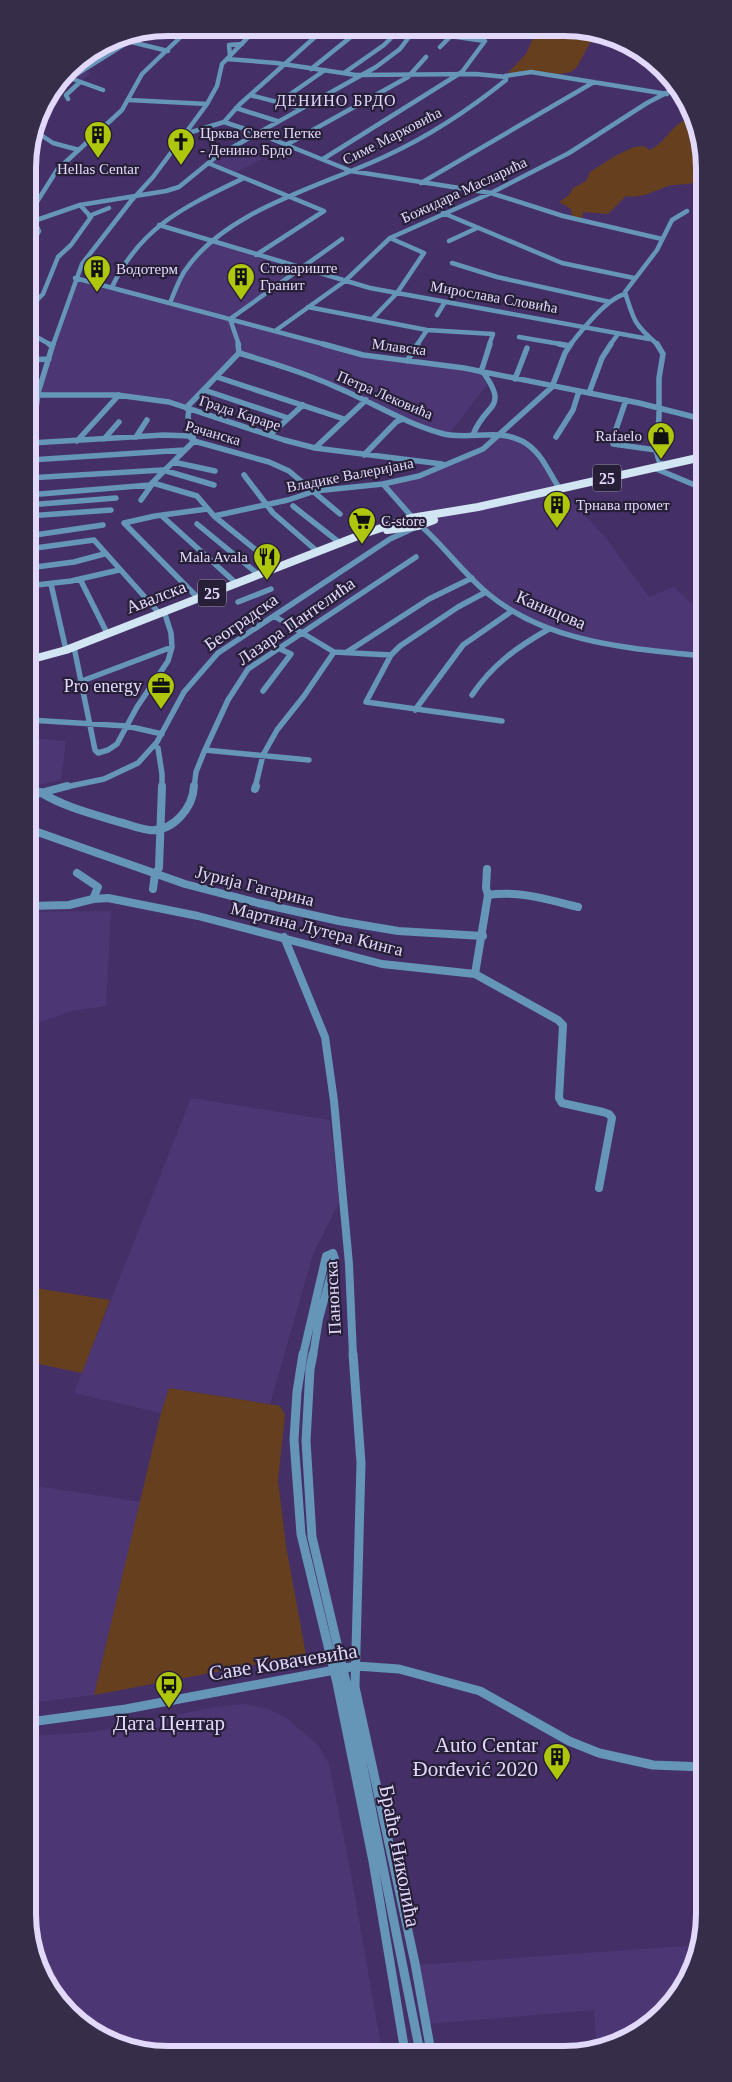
<svg xmlns="http://www.w3.org/2000/svg" width="732" height="2082" font-family="'Times New Roman',serif">
<style>
.built{fill:#4d3674}
.green{fill:#663f1f}
.lines{fill:none;stroke-linecap:round;stroke-linejoin:round}
.minor-far3{stroke:#6696b7;stroke-width:4.5}
.minor-far2{stroke:#6696b7;stroke-width:5.5}
.minor-far1{stroke:#6696b7;stroke-width:8}
.minor{stroke:#6696b7;stroke-width:9}
.major{stroke:#d2e5f2;stroke-width:8}
.labels{text-anchor:middle;stroke-width:4.5;stroke-linejoin:round;paint-order:stroke}
.far-poi-label{font-size:15px;fill:#e2d8fa;stroke:#271f38;text-anchor:start}
.far-street-label{font-size:15px;fill:#e2d8fa;stroke:#271f38}
.far-quarter-label{font-size:16px;letter-spacing:1px;fill:#e2d6ff;stroke:#271f38}
.shield{fill:#271f38;stroke:#aaa0c0;stroke-width:1}
.shield-label{font-size:16px;font-weight:bold;fill:#e2d8fa}
.street-label{font-size:18px;fill:#e2d8fa;stroke:#271f38}
.poi-label{font-size:18px;fill:#e2d8fa;stroke:#271f38;text-anchor:end}
.near-street-label{font-size:21px;fill:#e2d8fa;stroke:#271f38}
.near-poi-label{font-size:21px;fill:#e2d8fa;stroke:#271f38}
.rim{fill:none;stroke:#e2d8fa;stroke-width:6}
</style>
<rect width="100%" height="100%" fill="#443067"/>
<path class="built" d="M87,55L86,57L97,60L81,70L91,73L80,82L65,76L75,63Z
M243,149L265,157L236,172L213,162L225,154L230,155Z
M213,241L302,269L231,319L363,355L480,372L489,382L449,434L431,428L349,392L239,353L186,408L117,395L38,393L75,278L170,303L185,270Z
M503,433L532,447L559,488L606,538L649,597L674,587L702,613V656L573,638L502,605L395,500L383,484L419,476L467,456Z
M29,738L66,741L61,780L29,787Z
M111,911L106,1006L71,1011L29,1026V912Z
M191,1098L330,1120L339,1202L313,1254L270,1404L169,1388L161,1413L74,1393Z
M30,1485L141,1502L94,1695L30,1703Z
M246,1704L268,1709L285,1717L318,1745L329,1764L351,1874L382,2052H141L69,2014L30,1942V1736L93,1732L214,1707Z
M699,1945L694,1967L670,2006L634,2036L597,2050L594,2010L428,2024L417,1965Z"/>
<path class="green" d="M537,30H592L596,32L577,67L571,72L554,75L530,71L508,73L526,54Z
M690,118L702,140V177C694,187 679,183 668,186C653,191 642,199 626,196L608,214L583,212L582,219L572,216L571,209L559,202L569,195L573,188L586,181L590,172L615,156L634,147L644,146L649,150C666,144 671,123 690,118Z
M29,1287L110,1300L82,1373L29,1362Z
M169,1388L280,1406L285,1415L278,1480L286,1546L306,1655L94,1695L161,1413Z"/>
<g class="lines">
<path class="minor-far3" d="M158,29L183,35
M115,38L168,51
M440,47L451,36
M230,56L229,45L242,44
M311,69L357,32
M344,73L384,45L396,33
M505,76L531,72L667,94
M67,77L103,90
M69,79L128,42
M250,95L300,108
M68,99L66,95L79,83
M129,100L207,104
M279,102L325,70
M236,108L277,121
M224,122L257,133L351,171L491,193L563,216L662,239
M35,131L53,143L79,150
M185,134L224,122L240,104L324,29
M286,145L408,77L426,57
M323,159L462,72L485,41L414,31
M208,163L324,211
M421,183L594,82
M443,213L562,263L634,278
M28,216L57,170L122,110L142,74L190,28
M89,216L109,208
M28,221L37,227L39,231L28,250
M28,223L80,205L166,191L179,187L217,156L376,67L400,49L415,29
M159,225L370,288L649,339
M449,241L477,228
M256,255L324,211
M452,263L497,277L610,302
M75,278L327,345
M112,287C141,226 186,206 244,178
M170,303C174,293 178,282 184,272C225,209 324,186 388,155C431,135 470,109 506,80V77L476,74L356,75L276,63L227,59
M28,304L36,301L43,294L58,257L71,245L91,217L80,205
M308,307L427,330L493,334L489,345
M437,315L445,302
M230,319L342,239
M230,319L239,345
M372,319L397,293L424,253L390,238
M275,331L345,281L390,238L491,193L569,153L647,103L674,89
M28,332L51,345
M519,337L566,345
M53,345L82,264L131,201L153,177L207,104L217,86L222,64L257,28
M417,345L427,330
M570,345C582,330 606,299 625,294
M610,345L618,334
M658,345C635,325 634,322 625,292L657,250L672,220L687,211"/>
<path class="minor-far2" d="M49,344L52,346
M323,344L363,355L464,368L639,403L702,419
M559,344L569,346
M657,344L663,354L659,378V417L656,450L659,461L663,466
M239,353C272,363 305,373 336,387C372,402 406,424 444,434C470,440 497,428 522,441C541,451 548,471 559,488
M28,360L49,359
M407,361L418,344
M481,372L490,344
M217,377L344,419
M515,379L527,348
M204,390L288,418
M589,393L602,358L611,344
M28,395H117L169,402L284,440L315,448L442,464
M626,400L612,441L613,444L656,450
M186,408L239,353L238,344
M270,435L303,405
M473,435C485,402 510,410 483,372
M136,437L147,420
M556,437L573,410L579,391
M104,439L119,422
M77,441L119,395
M31,443L164,435L189,436L194,441L269,462L289,471L340,514
M315,448L366,400
M364,455L396,422L403,419
M30,460L185,450
M173,462L215,471
M654,468L702,488
M28,472L38,393L53,344
M244,475L273,513L318,552
M28,478L163,470L214,485
M383,484L412,517
M28,495L150,485L194,441L188,417L189,409
M141,500L153,483L197,496L214,516L261,554L282,566
M28,505L116,498
M293,506L340,543
M28,516L111,510
M214,516L288,500L315,491L383,484L419,476L483,449L552,387L565,353L571,344
M163,517L237,584
M197,524L259,575
M420,525C444,546 462,572 487,593C547,643 627,648 702,656
M28,536L103,525
M28,549L94,540L159,613
M28,568L74,562L104,554
M80,579L107,633
M51,584L66,650
M28,586L71,581L119,570
M486,592L458,607L400,646L391,655L366,702L502,721
M198,598L124,523L155,516L207,509
M238,602L271,589
M274,616L334,652L391,655
M74,647L95,750L98,753L108,750L117,744L137,707L168,661L172,647L171,633L164,611
M347,652L429,599L472,578
M82,681L172,647
M263,691L291,654L278,648
M472,695C492,665 517,647 549,629
M415,710L463,645L512,611
M29,720L127,726L162,734
M155,746L158,748L162,774V788
M205,750L309,760
M61,788L104,779L138,763L157,742L184,692L218,653L390,539L414,528
M194,788L196,772L204,752L228,700L248,669L416,557
M255,788L263,755L277,730L304,696L334,652"/>
<path class="minor-far1" d="M255,789L256,786
M40,792C64,807 93,814 119,822C128,824 139,829 149,830C173,832 193,808 194,786
M29,796L67,786
M29,829L185,884L258,903L339,921L398,931L483,936
M77,873L98,887L93,899
M153,889L155,874L159,868L162,786
M488,895C518,890 549,900 578,907
M29,906L69,905L93,899L108,898L198,916L382,964L475,974L558,1020L563,1025L559,1098L562,1103L603,1112L609,1114L612,1118L599,1188
M284,937L325,1037L334,1101L349,1264L353,1355
M475,974L488,895L486,888L487,869
M303,1355L326,1256L333,1253L335,1259L319,1319L313,1355"/>
<path class="minor" d="M303,1354L297,1392L294,1440L301,1534L337,1683L373,1861L405,2052
M313,1354L310,1369L306,1441L312,1537L346,1682L420,2052
M353,1354L361,1463L355,1687L415,1963L431,2052
M30,1722L126,1709L356,1666L399,1669L480,1691L569,1741L599,1753L653,1765L704,1767"/>
<path class="major" d="M387,530L418,526L434,520
M29,660L66,650L363,534L411,518L478,507L702,457"/>
</g>
<defs>
<symbol id="building-pin" viewBox="-11 -11 22 30"><path d="M0 17L-7.5 6A9.5 9.5 0 1 1 7.5 6Z" fill="#aec60c" stroke="#271f38"/><path d="M-4-6H4V6H1V3H-1V6H-4ZM-2.5-4.3h1.7v1.8h-1.7ZM.8-4.3h1.7v1.8H.8ZM-2.5-1h1.7V.8h-1.7ZM.8-1h1.7V.8H.8Z" fill="#111"/></symbol>
<symbol id="church-pin" viewBox="-11 -11 22 30"><path d="M0 17L-7.5 6A9.5 9.5 0 1 1 7.5 6Z" fill="#aec60c" stroke="#271f38"/><path d="M-1.2-6h2.4v3.5h3.3v2.4h-3.3V6h-2.4V-.1h-3.3v-2.4h3.3Z" fill="#111"/></symbol>
<symbol id="shop-pin" viewBox="-11 -11 22 30"><path d="M0 17L-7.5 6A9.5 9.5 0 1 1 7.5 6Z" fill="#aec60c" stroke="#271f38"/><path d="M-5-2.5h2.3a2.7 3.5 0 0 1 5.4 0H5L5.5 6h-11ZM-1.5-2.5h3a1.5 2.3 0 0 0-3 0Z" fill="#111"/></symbol>
<symbol id="supermarket-pin" viewBox="-11 -11 22 30"><path d="M0 17L-7.5 6A9.5 9.5 0 1 1 7.5 6Z" fill="#aec60c" stroke="#271f38"/><path d="M-6-5.5h2.5l.6 2H6L4.5 2H-2.5L-4.4-4H-6ZM-1.5 3.2a1.3 1.3 0 1 0 .1 0ZM3 3.2a1.3 1.3 0 1 0 .1 0Z" fill="#111"/></symbol>
<symbol id="restaurant-pin" viewBox="-11 -11 22 30"><path d="M0 17L-7.5 6A9.5 9.5 0 1 1 7.5 6Z" fill="#aec60c" stroke="#271f38"/><path d="M-5-6h1v4h1v-4h1v4h1v-4h1v5L-1.5 .5V6h-2V.5L-5-1ZM5-6V6H3V1.5H1.5Q1.5-4 5-6Z" fill="#111"/></symbol>
<symbol id="office-pin" viewBox="-11 -11 22 30"><path d="M0 17L-7.5 6A9.5 9.5 0 1 1 7.5 6Z" fill="#aec60c" stroke="#271f38"/><path d="M-6-3h4V-5.5h4V-3h4V5H-6ZM-1-4.5V-3h2v-1.5ZM-6 0V1H6V0Z" fill="#111"/></symbol>
<symbol id="bus-pin" viewBox="-11 -11 22 30"><path d="M0 17L-7.5 6A9.5 9.5 0 1 1 7.5 6Z" fill="#aec60c" stroke="#271f38"/><path d="M-5-6H5V4H4V6H2V4H-2V6H-4V4H-5ZM-3.5-4V0h7V-4ZM-3.5 1.2v1.5H-2V1.2ZM2 1.2v1.5H3.5V1.2Z" fill="#111"/></symbol>
</defs>
<g fill-rule="evenodd">
<use href="#building-pin" x="82" y="119" width="32" height="43"/>
<use href="#church-pin" x="165" y="126" width="32" height="43"/>
<use href="#building-pin" x="81" y="253" width="32" height="43"/>
<use href="#building-pin" x="225" y="261" width="32" height="43"/>
<use href="#shop-pin" x="645" y="420" width="32" height="43"/>
<use href="#building-pin" x="541" y="489" width="32" height="43"/>
<use href="#supermarket-pin" x="346" y="505" width="32" height="43"/>
<use href="#restaurant-pin" x="251" y="541" width="32" height="43"/>
<use href="#office-pin" x="145" y="670" width="32" height="43"/>
<use href="#bus-pin" x="153" y="1669" width="32" height="43"/>
<use href="#building-pin" x="541" y="1741" width="32" height="43"/>
</g>
<g class="labels">
<g class="far-poi-label">
<text x="200" y="138">Црква Свете Петке<tspan x="200" dy="17">- Денино Брдо</tspan></text>
<text x="98" y="174" text-anchor="middle">Hellas Centar</text>
<text x="260" y="273">Стовариште<tspan x="260" dy="17">Гранит</tspan></text>
<text x="116" y="274">Водотерм</text>
<text x="642" y="441" text-anchor="end">Rafaelo</text>
<text x="576" y="510">Трнава промет</text>
<text x="381" y="526">C-store</text>
<text x="248" y="562" text-anchor="end">Mala Avala</text>
</g>
<g class="far-street-label">
<text transform="translate(392 136) rotate(-27)" y="5">Симе Марковића</text>
<text transform="translate(464 190) rotate(-25)" y="5">Божидара Масларића</text>
<text transform="translate(494 297) rotate(10)" y="5">Мирослава Словића</text>
<text transform="translate(399 347) rotate(7)" y="5">Млавска</text>
<text transform="translate(385 395) rotate(23)" y="5">Петра Лековића</text>
<text transform="translate(240 413) rotate(18)" y="5">Града Караре</text>
<text transform="translate(213 433) rotate(16)" y="5">Рачанска</text>
<text transform="translate(350 475) rotate(-11)" y="5">Владике Валеријана</text>
</g>
<g class="far-quarter-label">
<text x="336" y="106">ДЕНИНО БРДО</text>
</g>
<g class="shield">
<rect x="593" y="464.5" width="28" height="27" rx="4"/>
<rect x="198" y="579.5" width="28" height="27" rx="4"/>
</g>
<g class="shield-label">
<text x="607" y="484">25</text>
<text x="212" y="599">25</text>
</g>
<g class="street-label">
<text transform="translate(156 597) rotate(-21)" y="6">Авалска</text>
<text transform="translate(551 610) rotate(23)" y="6">Каницова</text>
<text transform="translate(296 621) rotate(-35)" y="6">Лазара Пантелића</text>
<text transform="translate(241 622) rotate(-35)" y="6">Београдска</text>
<text transform="translate(255 886) rotate(14)" y="6">Јурија Гагарина</text>
<text transform="translate(317 929) rotate(14)" y="6">Мартина Лутера Кинга</text>
<text transform="translate(333 1298) rotate(-93)" y="6">Панонска</text>
</g>
<g class="poi-label">
<text x="142" y="692">Pro energy</text>
</g>
<g class="near-street-label">
<text transform="translate(283 1662) rotate(-9)" y="7">Саве Ковачевића</text>
<text transform="translate(400 1856) rotate(79)" y="7">Браће Николића</text>
</g>
<g class="near-poi-label">
<text x="169" y="1730">Дата Центар</text>
<text x="538" y="1752" text-anchor="end">Auto Centar<tspan x="538" dy="24">Đorđević 2020</tspan></text>
</g>
</g>
<path d="M0 0H732V2082H0ZM168 36H564A132 132 0 0 1 696 168V1914A132 132 0 0 1 564 2046H168A132 132 0 0 1 36 1914V168A132 132 0 0 1 168 36Z" fill="#362e48" fill-rule="evenodd"/>
<path class="rim" d="M168 36H564A132 132 0 0 1 696 168V1914A132 132 0 0 1 564 2046H168A132 132 0 0 1 36 1914V168A132 132 0 0 1 168 36Z"/>
</svg>
